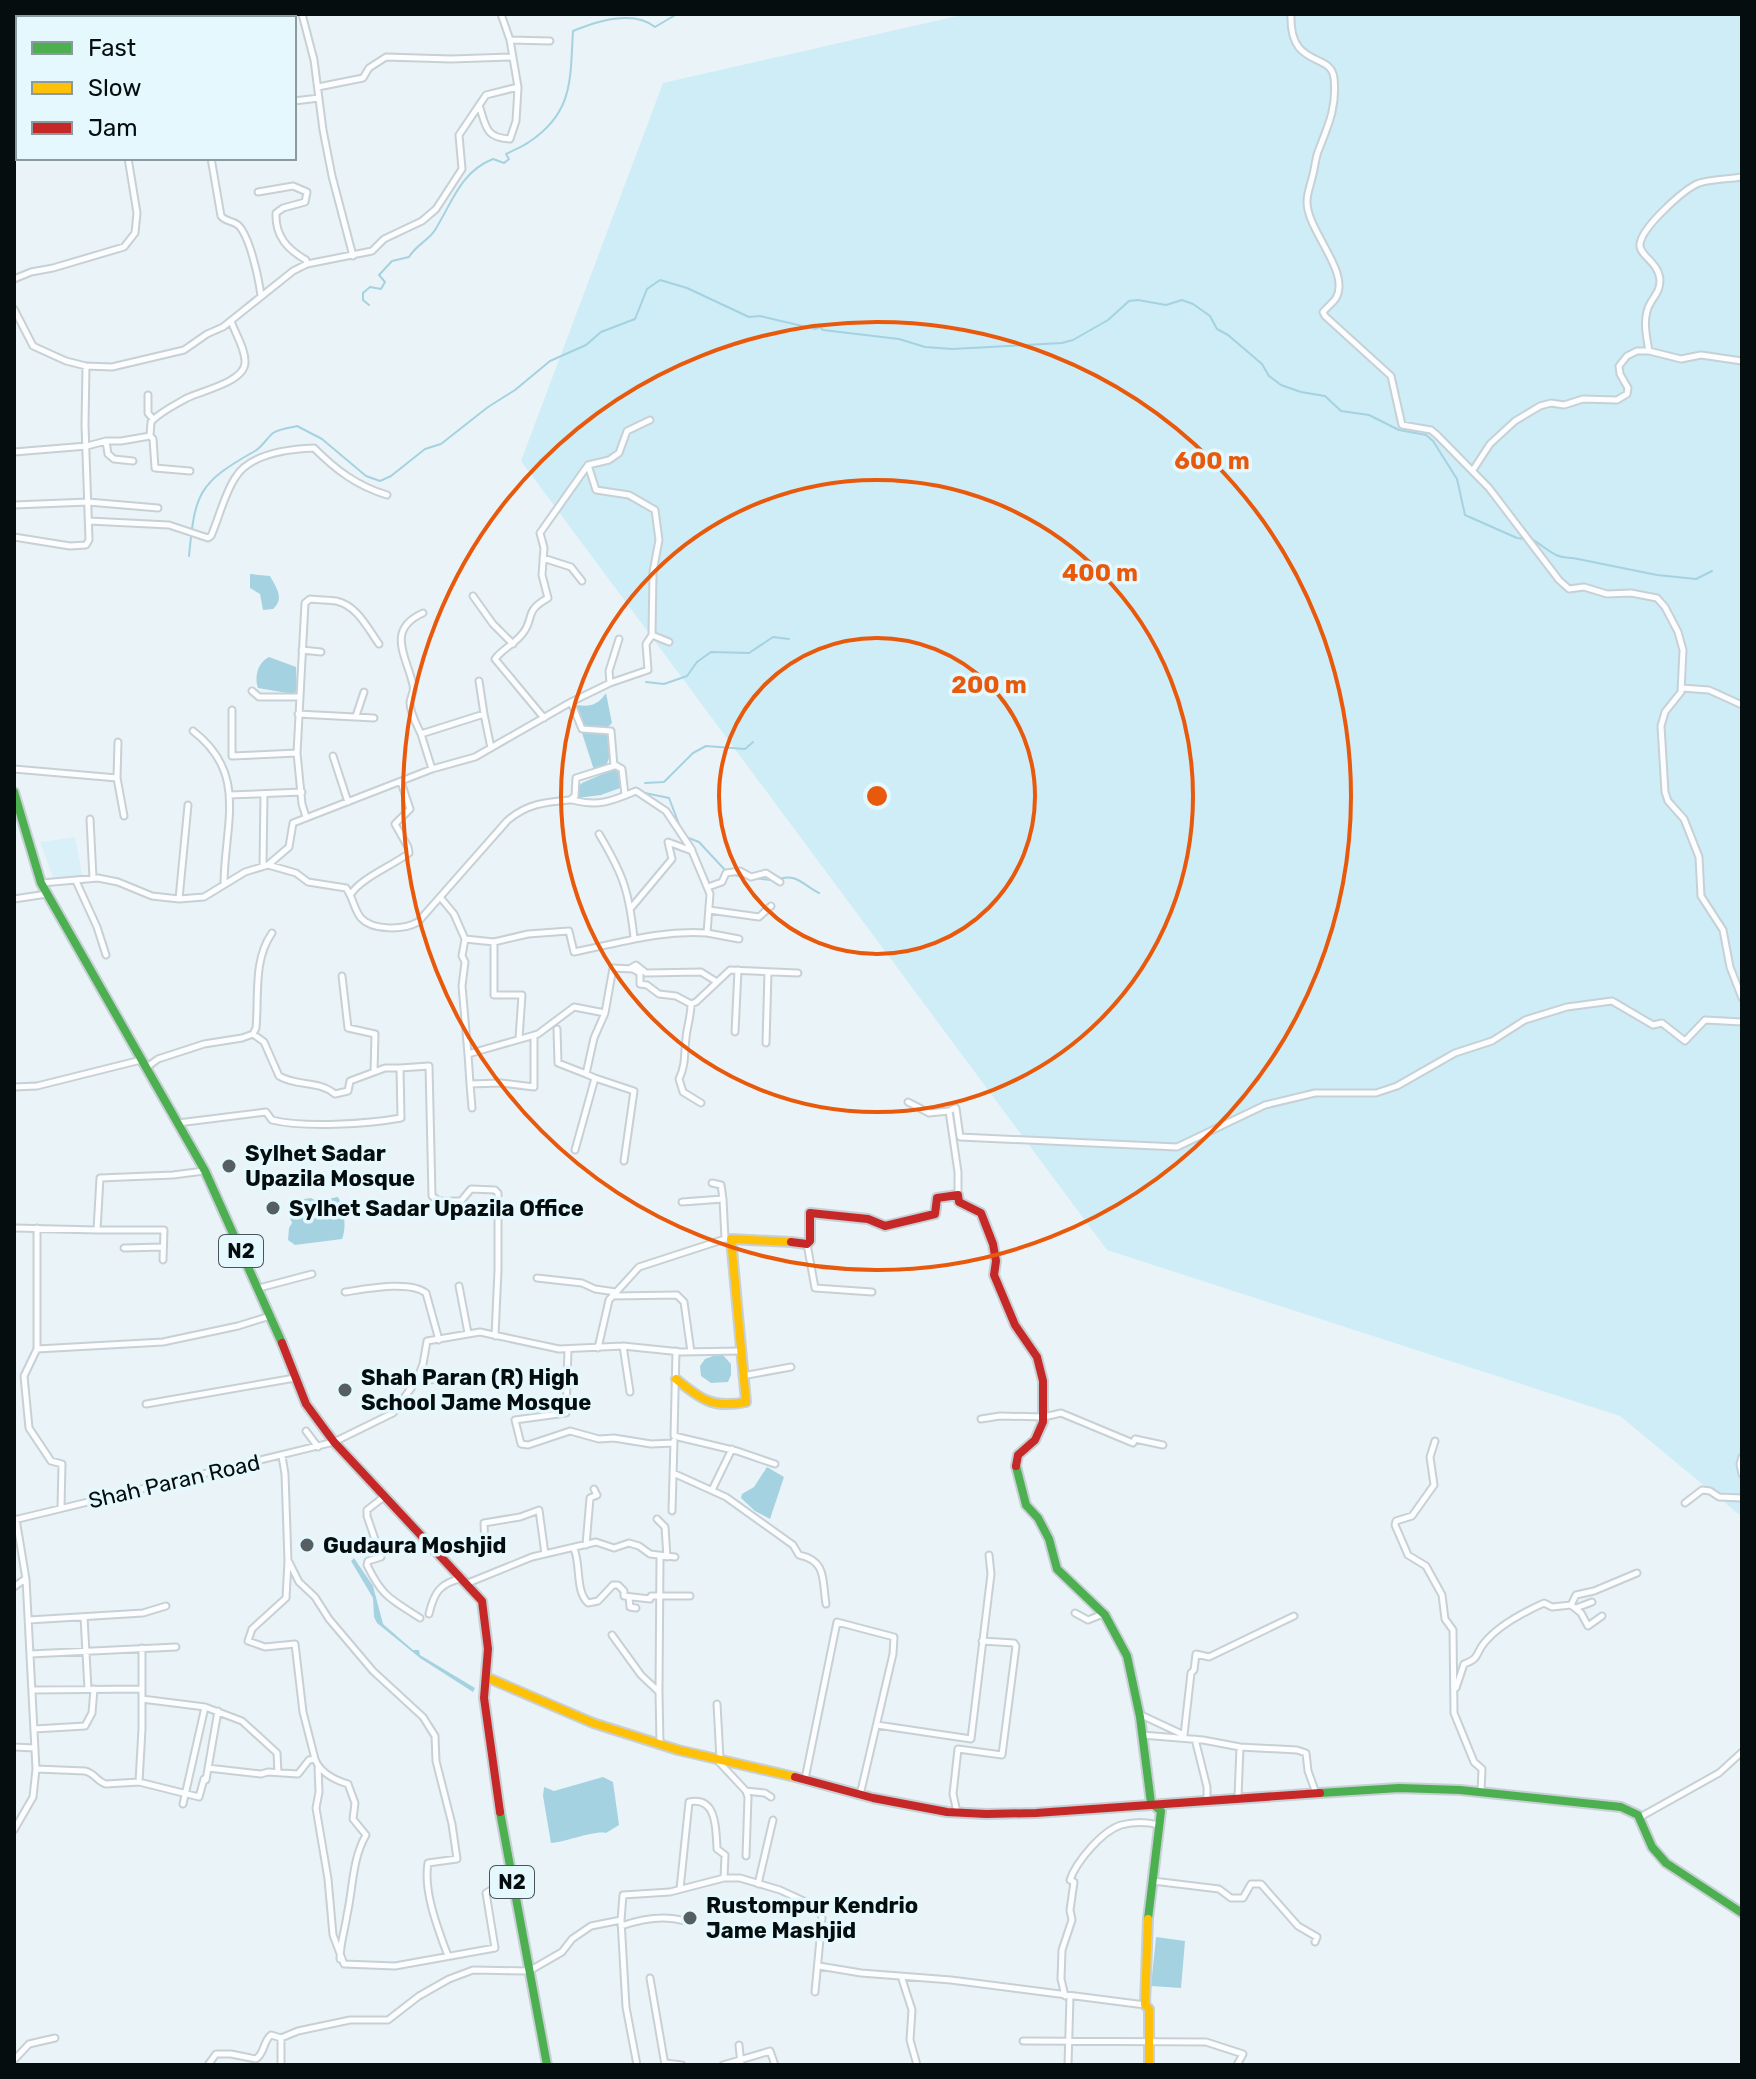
<svg xmlns="http://www.w3.org/2000/svg" width="1756" height="2079" font-family="Rubik,sans-serif">
<style>
.built{fill:#d9f0f8}
.green{fill:#ceedf7}
.water{fill:#a5d2e0}
.lines{fill:none;stroke-linecap:round;stroke-linejoin:round}
.stream{stroke:#a5d2e0;stroke-width:2}
.street-casing{stroke:#c7d0d4;stroke-width:9}
.fast-casing{stroke:#c7d0d4;stroke-width:12}
.slow-casing{stroke:#c7d0d4;stroke-width:12}
.jam-casing{stroke:#c7d0d4;stroke-width:12}
.street{stroke:#fcfdfe;stroke-width:5}
.fast{stroke:#4caf50;stroke-width:8}
.slow{stroke:#ffc107;stroke-width:8}
.jam{stroke:#c62828;stroke-width:8}
.ring{fill:none;stroke:#e8590c;stroke-width:4}
.poi-dot{fill:#555e61;stroke:#e4f8fe;stroke-width:3}
.labels{text-anchor:middle;stroke-width:7;stroke-linejoin:round;paint-order:stroke}
.shield{fill:#e4f8fe;stroke:#485457;stroke-width:2}
.shield-label{font-size:20px;font-weight:bold;fill:#050d0f}
.poi-label{font-size:22px;font-weight:bold;fill:#050d0f;stroke:#e4f8fe;text-anchor:start}
.street-label{font-size:22px;fill:#050d0f;stroke:#e4f8fe}
.centre{fill:#e8590c;stroke:#e4f8fe;stroke-width:4}
.ring-label{font-size:24px;text-anchor:middle;font-weight:bold;fill:#e8590c;stroke:#e4f8fe;stroke-width:7;stroke-linejoin:round;paint-order:stroke}
</style>
<rect width="100%" height="100%" fill="#eaf4f8"/>
<path class="built" d="M75,837L83,879L54,880L40,842Z"/>
<path class="green" d="M966,14H1742V1517L1620,1416L1107,1250L521,461L663,83Z"/>
<path class="water" d="M250,574L270,576C276,587 285,599 273,609L263,610L260,594L250,588Z
M269,657L296,667L297,691L293,694L258,688C254,677 258,662 269,657Z
M606,693L612,723L608,727L584,728L577,705C590,707 598,705 606,693Z
M582,733L608,734L611,753L606,766L594,770Z
M614,769L619,773L620,788L601,795L577,798L578,787L582,783Z
M338,1197C344,1208 347,1227 342,1239L295,1245L288,1240L289,1228L292,1223L288,1212L292,1201L311,1198L316,1201Z
M721,1353L731,1364V1375L728,1382L711,1383L701,1376L700,1366L705,1359Z
M767,1467L784,1477L770,1519L755,1511L741,1498L742,1494L754,1487Z
M354,1558L373,1586L383,1624L413,1650H419L420,1655L475,1688L473,1692L420,1658L377,1623L374,1617L373,1598L351,1561Z
M603,1777L613,1782L619,1825L606,1833C595,1830 566,1842 551,1843L543,1796L544,1787L554,1791Z
M1156,1937L1185,1941L1181,1988L1151,1986Z"/>
<g class="lines">
<path class="stream" d="M369,305L363,300V293L370,287L381,289L385,282L379,275L392,261L409,257C416,245 429,240 435,230C452,203 460,172 493,159L504,163L509,159L506,154C514,150 522,147 529,142C574,112 570,79 573,31C597,21 634,10 655,27L677,14
M1531,539C1547,547 1553,559 1573,558L1657,575L1696,579L1712,571
M189,556C195,493 198,483 255,451C262,447 266,439 273,433C279,429 289,428 297,426L322,439L366,476L380,481L391,476L425,449L441,444L488,407L515,390L550,361L586,345L601,332L635,319L647,289L660,280L687,288L749,317L760,316L815,329L820,327L823,330L899,339L925,347L952,349L1062,343L1073,340L1108,320L1129,301L1138,300L1166,305L1182,300L1193,304L1210,316L1217,329L1228,335L1262,364L1269,376L1281,385L1301,392L1325,396L1341,411L1369,415L1399,430L1426,435L1433,441L1457,479L1465,515L1517,538L1525,539
M646,682L664,684L687,676L697,662L711,652L749,653L773,637L789,639
M645,783L664,782L693,753L706,746L745,749L753,742
M645,793L669,798L682,832
M686,837L699,842L725,870
M696,854L712,890
M730,874L747,878
M754,878L771,880
M778,879C797,873 803,885 819,893"/>
<defs>
<path id="street" d="M156,14L158,18
M302,14L314,60L323,130L332,176L353,256
M1291,14C1289,70 1331,51 1334,78C1337,106 1329,124 1319,149C1315,158 1315,169 1312,178C1310,187 1307,193 1307,202C1307,231 1351,272 1336,298C1333,303 1327,307 1323,312L1325,316L1391,376L1402,425L1431,430L1437,435L1489,488L1559,580L1569,589L1584,587L1607,594L1631,593L1657,598L1665,607L1678,632L1683,650L1681,692L1665,712L1661,726L1665,792L1668,801L1684,819L1699,857L1701,896L1723,930L1730,967L1742,998
M115,18V14
M510,40L550,41
M318,87L363,78L369,68L386,57L451,59L513,57
M294,101L319,98
M479,105C486,126 485,138 510,139L516,121L518,88
M14,137L18,138
M211,158L221,216C226,222 231,220 238,225C250,236 259,280 261,296
M258,192L293,186L307,192L305,202L283,208L276,213C275,236 287,249 306,260L307,264
M14,279L31,272L53,268L124,247L135,233L137,213L128,158
M14,309L33,346L66,361L86,366L112,367L184,350L207,334L223,327L293,271L307,264L372,251L384,239L422,221L436,209L462,169L459,135L486,95L518,87L510,40L501,14
M1649,351C1646,335 1642,316 1651,302C1656,294 1660,290 1660,280C1659,262 1638,255 1640,244C1642,227 1684,189 1699,183C1712,179 1729,179 1742,177
M148,395V413L153,419
M150,436L153,439L155,468L190,471
M106,441L108,454L114,459L133,461
M14,452L87,446L106,441H121L150,436L151,422C160,412 175,405 187,398C201,391 244,382 245,363C246,350 235,333 231,321
M588,465L596,490L629,495L655,510L659,540L653,572L652,635
M1473,470L1490,444L1515,421L1540,406L1551,403L1564,405L1583,399L1617,400L1627,394L1628,388L1620,374L1619,366L1627,356L1637,351H1649L1681,359L1701,355L1742,361
M14,505L88,502L158,508
M89,521L169,525L208,538L211,536C219,518 224,495 235,478C249,454 289,449 314,448C336,470 357,486 387,495
M14,537L70,546L86,545L89,540L85,425L86,366
M543,558L571,567L582,581
M473,596L493,624L513,644
M302,650L321,652
M479,681L484,714
M610,683L648,670L646,644L652,635L669,642
M1682,688L1709,690L1742,705
M252,691L259,697H300
M571,702L610,683L609,671L619,639
M232,710V756L297,753
M298,714L374,718
M356,716L364,692
M544,718L495,659C502,649 515,644 523,633C535,618 523,612 548,598L542,575L544,548L540,533L588,465L609,460L619,453L627,431L650,420
M193,731C248,773 225,823 224,882
M421,734C417,725 410,713 410,703C410,696 415,693 413,685C407,657 385,630 423,613
M333,756L348,802
M615,765L622,769L625,795
M14,769L117,778L124,816
M432,769L421,734L484,714L491,748
M117,778L118,742
M229,795L302,792
M572,800C599,807 612,801 636,791L666,811L692,850
M306,817L302,804L297,753L305,603L310,599C318,600 329,600 336,601C357,605 368,629 379,644
M90,819L93,878
M599,834C623,874 629,891 634,938
M263,866L264,794
M76,881L97,927L106,955
M42,883L98,878L118,882L152,896L179,899L204,897L245,872L268,865L296,873L308,882L346,888C353,897 354,910 361,918C373,931 404,930 418,922L507,821C526,804 545,802 570,800L575,796L576,778L614,766L611,731L582,729L571,702L475,757L432,769L293,823L289,847L268,865
M708,887L722,882L726,873L740,871L751,877L766,873L780,882
M351,894C361,878 392,866 409,853L408,847L395,824L410,809L401,782
M440,897L454,914L465,939L462,956L465,962L462,986L468,1054
M14,899L47,894
M179,899L188,805
M709,910L759,917L771,906
M707,933L739,939
M465,939L494,942L528,934L569,931L574,952C620,943 658,930 707,933L710,894L692,851L668,842L672,859L631,908
M494,942V995H522L519,1038
M631,968L636,965L646,973L701,972L717,982
M342,976L348,1028L375,1034L374,1072
M691,1004C691,1017 687,1026 686,1038C684,1053 686,1065 679,1079L683,1092L701,1103
M557,1029L558,1063L586,1074
M735,1032L738,970
M253,1034L264,1042L279,1076C298,1087 318,1080 335,1094L348,1091L350,1081L385,1068H400
M766,1043L768,972
M147,1067L158,1059L204,1044L242,1038L253,1034L256,1028C259,996 253,960 272,933
M595,1078L634,1091L624,1161
M470,1084L468,1054L538,1034L574,1007L605,1013L613,968L633,969L640,973V984L647,985L659,994L676,996L691,1004L696,1002L730,970L798,973
M14,1087L37,1086L141,1060
M908,1102L929,1113L949,1111
M472,1108L470,1084L501,1083L534,1087V1035
M955,1108L949,1111L958,1172V1195
M956,1108L960,1137L1177,1147L1265,1105L1315,1093H1376L1397,1086L1455,1053L1492,1041L1525,1020L1567,1007L1612,1001L1653,1025L1662,1023L1685,1041L1705,1020L1742,1022
M178,1123L266,1112L272,1120C304,1128 368,1124 401,1118L400,1068L429,1066L432,1196L439,1201H461L471,1189L495,1190L498,1193V1270L495,1336
M575,1150L595,1078L586,1074L594,1038L605,1013
M712,1183L721,1185L723,1199
M682,1202L723,1199L725,1239H728
M14,1228L97,1230L100,1178L173,1175L204,1171
M37,1228V1349L163,1342L238,1326L270,1316
M97,1230H164L163,1260
M807,1244L815,1288L872,1292
M124,1248L163,1247
M537,1278L582,1283L595,1289L616,1292
M459,1286L468,1333
M259,1288L312,1274
M345,1292C365,1289 410,1280 426,1293L439,1340
M612,1296L677,1295L684,1302L691,1352
M623,1346L630,1392
M598,1348L609,1300L639,1267L725,1239
M37,1349L24,1376L29,1428L51,1461L62,1464L61,1507
M568,1349L566,1413L515,1420L521,1444L528,1445L570,1431L599,1439L614,1438L651,1444L674,1443
M676,1351L674,1436L737,1451L775,1464
M742,1376L791,1367
M417,1380L463,1379
M146,1404L295,1378
M981,1419L1000,1416L1044,1417L1061,1413L1133,1443L1135,1439L1163,1445
M306,1431L318,1447
M1435,1441L1430,1457L1434,1485L1412,1516L1396,1521L1395,1525L1408,1555L1426,1566L1442,1595L1445,1619L1453,1630L1454,1713L1474,1762L1482,1769L1481,1792
M282,1456L285,1474L288,1561L286,1598L252,1629L248,1641L265,1647L295,1644L303,1712L315,1759C320,1773 335,1780 348,1784L355,1803L353,1819L366,1835C352,1859 353,1889 347,1915C345,1930 340,1943 340,1959
M1742,1457L1740,1464L1742,1474
M673,1473L726,1497L793,1545L799,1555C827,1561 822,1579 826,1604
M712,1490L732,1449
M385,1496L367,1510V1516L381,1557L368,1561L367,1565C383,1598 391,1599 420,1618
M1685,1503L1702,1490L1710,1491L1719,1497L1742,1498
M672,1511L674,1441
M657,1519L665,1527L667,1557
M14,1520L334,1442L393,1413L417,1380L423,1364L427,1341L480,1332L559,1349L623,1346L681,1352L740,1351
M586,1545L590,1498L597,1495L594,1489
M485,1548L484,1523L520,1517L539,1510L545,1554
M574,1549C581,1564 575,1591 588,1603L598,1601L613,1585H618L624,1591V1596L650,1599L651,1596H690
M289,1562L299,1582L315,1597L329,1619L373,1671L423,1717L435,1736L436,1761L452,1824L457,1859L428,1863C423,1891 438,1929 448,1956
M468,1583L532,1557L596,1542L614,1548L629,1543L639,1546L650,1554L675,1557
M14,1587L25,1579
M629,1597L630,1607L636,1608
M1571,1605L1576,1595L1594,1591L1637,1573
M1576,1608L1592,1602
M1075,1613L1088,1620L1103,1614
M429,1614C434,1592 440,1583 463,1578
M84,1617L88,1689
M29,1620L143,1613L166,1606
M612,1635L641,1675L659,1692L660,1744
M30,1654L176,1647
M1456,1688L1464,1664C1481,1658 1475,1653 1485,1642C1499,1625 1524,1612 1544,1603L1552,1607L1571,1605L1581,1613L1588,1626L1602,1616
M33,1690L142,1689
M659,1692L660,1557
M142,1699L205,1707L242,1721L277,1753L278,1773
M717,1704L720,1759
M1139,1714L1184,1735
M877,1725L971,1739L991,1574L989,1555
M34,1729L85,1726L92,1713L94,1689
M1142,1735L1203,1740L1240,1747
M1184,1735L1191,1673L1194,1670L1196,1654L1209,1657L1294,1616
M1195,1739L1207,1787V1799
M14,1747L34,1748
M718,1761L746,1791L748,1797L746,1856
M318,1767L319,1792L316,1808L328,1879L333,1935L344,1964L395,1966L495,1948L486,1893L496,1887L512,1883
M208,1768L261,1774L268,1772L298,1774L309,1760L315,1759
M36,1769L85,1771C95,1773 97,1782 106,1784L139,1782L199,1797L204,1779L206,1780L218,1711
M805,1779L837,1622L894,1637L893,1654L860,1795
M139,1782L142,1729V1648
M746,1791L765,1793L771,1797
M1238,1797L1240,1747L1297,1750L1306,1753L1308,1771L1316,1793
M183,1804L205,1707
M957,1812L953,1794L958,1749L1002,1755L1016,1646L1014,1643L982,1641
M1642,1816L1719,1773L1742,1752
M14,1830L33,1797L36,1769L26,1579L16,1519
M1153,1881L1219,1889L1231,1898H1243L1251,1884H1261L1298,1926L1317,1937L1315,1942
M758,1884L773,1820
M680,1889L689,1802C717,1796 716,1829 717,1849L725,1855L724,1878
M621,1920L626,2007L637,2065
M621,1926C641,1919 665,1915 685,1921
M819,1966L861,1973L951,1980L1145,2005
M650,1978L665,2065
M902,1979L912,2010L910,2040L917,2065
M1065,1996L1061,1979L1062,1950L1072,1920L1070,1910L1074,1882L1070,1880C1076,1862 1102,1831 1121,1825C1133,1822 1148,1822 1159,1825
M1023,2041L1206,2042L1243,2054L1237,2065
M739,2045L741,2065
M14,2060L29,2044L55,2038
M665,2063L682,2065
M208,2065L216,2054H231L256,2059C265,2053 263,2041 271,2035L281,2038L298,2031L350,2020H388L419,1996L449,1979L473,1970L529,1971L562,1952L572,1939L591,1926L621,1920L623,1895L670,1892L724,1878H740L780,1890L819,1908L822,1918L815,1992
M281,2065V2038
M723,2065L770,2051L775,2065
M1068,2065L1070,1997"/>
<path id="fast" d="M14,792L41,883L205,1171L282,1343
M1016,1466L1026,1505L1038,1518L1049,1539L1057,1569L1105,1615L1127,1656L1140,1717L1151,1803L1161,1811L1148,1919
M1320,1793L1399,1788L1460,1790L1621,1807L1638,1815L1652,1847L1666,1863L1742,1913
M500,1812L547,2065"/>
<path id="slow" d="M676,1379C700,1399 713,1409 746,1402L731,1239L791,1242
M486,1677L593,1723L678,1750L795,1777
M1148,1919L1145,2005L1149,2009V2065"/>
<path id="jam" d="M791,1242L807,1244L810,1241V1213L868,1219L885,1226L935,1214L937,1198L958,1195L959,1202L981,1213L993,1244L996,1261L994,1275L1015,1325L1037,1357L1043,1381V1422L1035,1440L1018,1455L1016,1466
M282,1343L306,1404L334,1442L482,1601L488,1649L484,1698L500,1812
M795,1777L873,1798L947,1812L986,1814L1036,1813L1320,1793"/>
</defs>
<use href="#street" class="street-casing"/>
<use href="#fast" class="fast-casing"/>
<use href="#slow" class="slow-casing"/>
<use href="#jam" class="jam-casing"/>
<use href="#street" class="street"/>
<use href="#fast" class="fast"/>
<use href="#slow" class="slow"/>
<use href="#jam" class="jam"/>
</g>
<g class="ring">
<circle cx="877" cy="796" r="158"/>
<circle cx="877" cy="796" r="316"/>
<circle cx="877" cy="796" r="474"/>
</g>
<g class="poi-dot">
<circle cx="229" cy="1166" r="8"/>
<circle cx="273" cy="1208" r="8"/>
<circle cx="345" cy="1390" r="8"/>
<circle cx="307" cy="1545" r="8"/>
<circle cx="690" cy="1918" r="8"/>
</g>
<g class="labels">
<g class="shield">
<rect x="219" y="1235" width="44" height="32" rx="6"/>
<rect x="490" y="1866" width="44" height="32" rx="6"/>
</g>
<g class="shield-label">
<text x="241" y="1258">N2</text>
<text x="512" y="1889">N2</text>
</g>
<g class="poi-label">
<text x="245" y="1161">Sylhet Sadar<tspan x="245" dy="25">Upazila Mosque</tspan></text>
<text x="289" y="1216">Sylhet Sadar Upazila Office</text>
<text x="361" y="1385">Shah Paran (R) High<tspan x="361" dy="25">School Jame Mosque</tspan></text>
<text x="323" y="1553">Gudaura Moshjid</text>
<text x="706" y="1913">Rustompur Kendrio<tspan x="706" dy="25">Jame Mashjid</tspan></text>
</g>
<g class="street-label">
<text transform="translate(174 1481) rotate(-13)" y="8">Shah Paran Road</text>
</g>
</g>
<circle cx="877" cy="796" r="12" class="centre"/>
<g class="ring-label">
<text x="1212" y="469">600 m</text>
<text x="1100" y="581">400 m</text>
<text x="989" y="693">200 m</text>
</g>
<rect width="1756" height="2079" fill="none" stroke="#050d0f" stroke-width="32"/>
<rect x="16" y="16" width="280" height="144" fill="#e4f8fe" stroke="#8b9a9e" stroke-width="2"/>
<rect x="32" y="42" width="40" height="12" fill="#4caf50" stroke="#8b9a9e" stroke-width="2"/>
<text x="88" y="56" font-size="24" fill="#050d0f">Fast</text>
<rect x="32" y="82" width="40" height="12" fill="#ffc107" stroke="#8b9a9e" stroke-width="2"/>
<text x="88" y="96" font-size="24" fill="#050d0f">Slow</text>
<rect x="32" y="122" width="40" height="12" fill="#c62828" stroke="#8b9a9e" stroke-width="2"/>
<text x="88" y="136" font-size="24" fill="#050d0f">Jam</text>
</svg>
